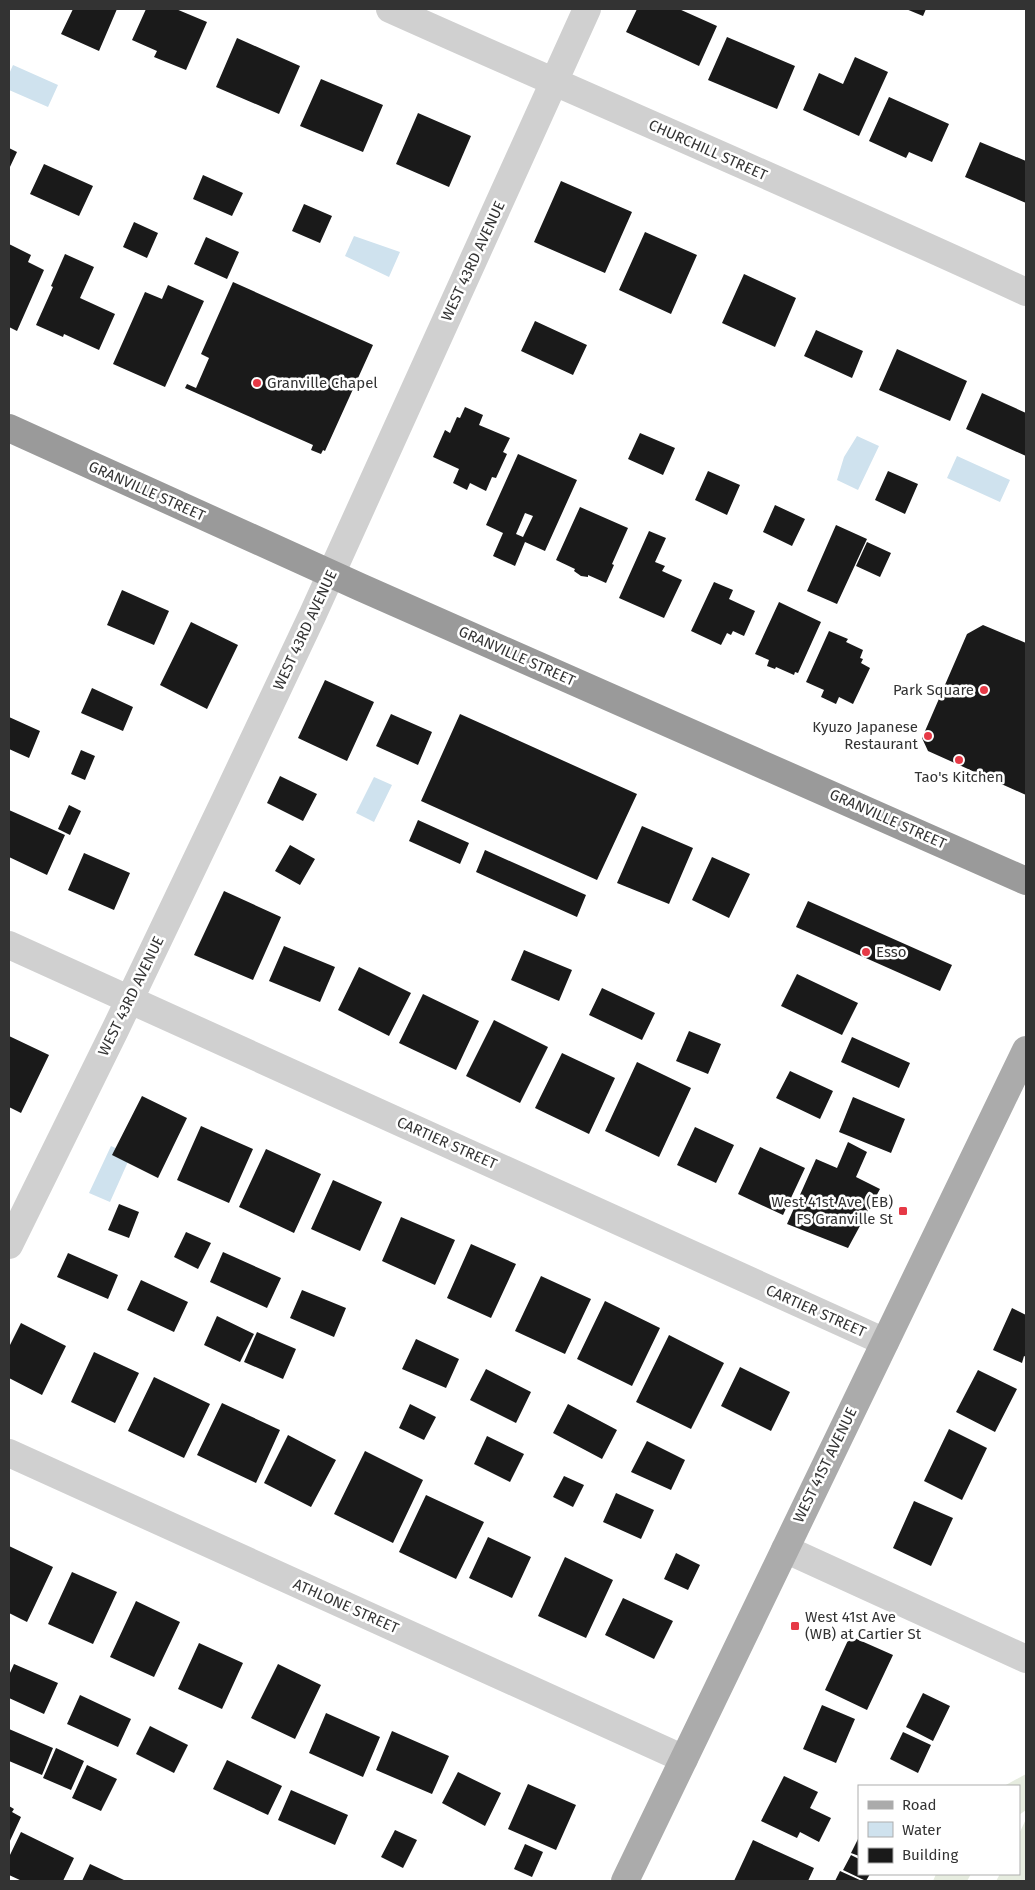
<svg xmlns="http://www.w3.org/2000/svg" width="1035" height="1890" font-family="'Fira Sans',sans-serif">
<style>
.green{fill:#e6ecdf}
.water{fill:#cfe2ee}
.building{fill:#1a1a1a;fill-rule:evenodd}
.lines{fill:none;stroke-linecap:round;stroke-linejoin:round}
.street{stroke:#d0d0d0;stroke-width:28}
.primary{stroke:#ababab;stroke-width:28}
.highway{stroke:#9a9a9a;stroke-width:28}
.poi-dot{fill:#e63946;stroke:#fff;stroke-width:2}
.labels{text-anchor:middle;stroke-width:5;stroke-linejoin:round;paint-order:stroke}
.street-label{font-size:15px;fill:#333;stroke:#fff}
.poi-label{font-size:15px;fill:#333;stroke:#fff;text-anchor:start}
</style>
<rect width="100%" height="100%" fill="#fff"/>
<path class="green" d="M1026,1774V1810L1019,1815V1786H1004Z
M1026,1819V1881H996L1000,1874H1019V1834Z
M936,1874H971L967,1881H933Z"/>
<path class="water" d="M13,65L58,85L48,107L9,90V74Z
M354,236L400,252L389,277L345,256Z
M857,436L879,446L858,490L837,480L844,457Z
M957,456L1010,480L1000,502L947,478Z
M374,777L392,785L374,822L356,813Z
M111,1146L131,1155L110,1202L89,1193Z"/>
<path class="building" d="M73,9H117L99,51L61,34Z
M146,9H176L207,22L186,70L154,57L157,51L132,40Z
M637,9H679L717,26L699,66L626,32Z
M906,9H926L923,16Z
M727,37L795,66L777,109L708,80Z
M237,38L300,66L279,114L216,87Z
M855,57L888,72L859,136L803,110L819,73L843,84Z
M321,79L383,105L363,152L300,126Z
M889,97L949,124L932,162L909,152L906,158L869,141Z
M418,113L471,136L449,187L396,164Z
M980,142L1026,161V203L965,177Z
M9,148L17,152L9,169Z
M44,164L93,186L79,216L30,194Z
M203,175L243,193L232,216L193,199Z
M561,181L632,212L605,273L534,242Z
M304,204L332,216L320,243L292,231Z
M134,222L158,233L147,258L123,247Z
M645,232L697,255L671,314L619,290Z
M206,237L239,252L227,279L194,264Z
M9,244L31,255L28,262L44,270L17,331L9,327Z
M65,254L94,267L80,298L115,314L99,350L64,334L63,337L36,325L53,287L51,286Z
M744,274L796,298L775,347L722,323Z
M233,282L373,345L325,451L323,450L321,454L311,450L313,445L185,388L187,384L196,388L209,358L201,354Z
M168,285L204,301L165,387L113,364L145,292L162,299Z
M535,321L587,345L573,375L521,351Z
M816,330L863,351L852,378L804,356Z
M897,349L967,381L950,421L879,390Z
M982,393L1026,413V456L966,429Z
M465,407L483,415L479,425L510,438L503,452L507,454L496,478L492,477L486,491L470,483L467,490L453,483L459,469L433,457L445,430L450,433L457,417L460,418Z
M640,433L675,448L663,475L628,459Z
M518,454L577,480L545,551L525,542L515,566L493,556L503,533L486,525ZM525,513L533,516L523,537L516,534Z
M708,471L740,485L727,515L695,500Z
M888,471L918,484L905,514L875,500Z
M775,505L805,519L792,546L763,532Z
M580,507L628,528L612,564L614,565L606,583L588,575V577L581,576L574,571L575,569L556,560Z
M836,525L867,539L837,604L807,591Z
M649,531L666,538L655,562L665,566L662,571L682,580L664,618L619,598Z
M867,542L891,553L880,577L856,566Z
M714,582L733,590L729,599L755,611L744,636L733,631L731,635L727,633L721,645L691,631Z
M122,590L169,611L154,645L107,625Z
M779,602L821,622L798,673L795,672L794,675L776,667L775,669L767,666L769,660L755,654Z
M191,622L238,645L207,709L160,685Z
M983,625L1026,643V795L928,751L922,738L967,634Z
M829,631L848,639L846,642L863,650L860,658L863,659L861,663L870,668L853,704L839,697L836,704L821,697L824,690L806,682Z
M325,680L374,702L347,761L298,738Z
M92,688L133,707L123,731L81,713Z
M391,714L432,732L418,765L376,746Z
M460,714L637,794L597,880L421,801Z
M9,717L40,731L29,758L9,749Z
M81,750L95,756L85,780L71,774Z
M280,776L317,794L303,821L267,803Z
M69,805L81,811L70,835L58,829Z
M9,810L65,835L47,875L9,857Z
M418,820L469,843L460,864L409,841Z
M642,826L693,848L669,904L617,883Z
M290,845L315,859L300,885L275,871Z
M485,850L586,895L577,917L476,872Z
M84,853L130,873L114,910L68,890Z
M712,857L750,874L729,918L692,900Z
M224,891L281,917L253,980L194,955Z
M808,901L952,965L940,991L796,927Z
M284,946L335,967L320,1002L269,981Z
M524,950L572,970L559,1001L511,980Z
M359,967L411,993L389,1036L338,1010Z
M797,974L858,1003L842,1035L781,1006Z
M602,988L655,1013L642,1040L589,1015Z
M423,994L479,1021L456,1070L399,1043Z
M494,1020L548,1047L520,1103L466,1076Z
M689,1031L721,1044L708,1074L676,1061Z
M9,1036L49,1055L21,1113L9,1107Z
M852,1037L910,1063L899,1088L841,1062Z
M562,1053L615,1078L589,1134L535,1108Z
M637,1062L691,1088L659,1157L605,1131Z
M790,1071L833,1091L820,1119L776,1098Z
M142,1096L187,1118L158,1178L112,1155Z
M853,1097L905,1119L891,1153L839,1132Z
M201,1126L253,1149L229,1203L177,1180Z
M695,1127L734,1145L716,1183L677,1165Z
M848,1142L867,1152L856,1177L880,1189L848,1248L787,1224L816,1159L837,1168Z
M760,1147L805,1168L783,1215L738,1194Z
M266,1149L321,1174L294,1233L239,1207Z
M333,1180L382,1202L360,1251L311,1229Z
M119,1204L139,1212L129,1238L108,1230Z
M401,1217L455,1240L435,1285L382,1261Z
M186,1232L211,1243L198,1269L174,1257Z
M471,1244L516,1264L491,1318L447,1298Z
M223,1252L281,1278L267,1308L210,1282Z
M68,1253L118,1275L108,1299L57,1277Z
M541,1276L591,1299L565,1354L515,1331Z
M141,1280L188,1302L174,1332L127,1310Z
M302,1290L346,1308L334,1337L290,1318Z
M605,1301L660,1328L632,1386L577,1359Z
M1012,1308L1026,1315V1357L1024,1356L1022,1363L993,1350Z
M217,1316L254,1334L240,1362L204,1345Z
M21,1323L66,1346L42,1395L9,1378V1347Z
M257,1332L296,1349L283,1379L244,1362Z
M669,1335L724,1363L691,1429L636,1402Z
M416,1339L459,1359L446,1388L402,1369Z
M94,1352L139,1373L115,1423L71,1402Z
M740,1367L790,1392L771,1431L721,1406Z
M486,1369L531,1392L516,1423L470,1400Z
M978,1370L1017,1389L995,1432L956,1412Z
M154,1377L210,1404L184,1458L128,1431Z
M222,1403L280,1430L256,1483L197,1455Z
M410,1404L436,1417L424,1440L399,1428Z
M568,1404L617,1430L602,1459L553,1433Z
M949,1429L987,1448L962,1500L924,1481Z
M288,1435L336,1460L311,1507L264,1483Z
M487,1436L524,1454L510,1482L474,1464Z
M647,1441L685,1460L671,1490L631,1472Z
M365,1451L423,1480L393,1543L334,1514Z
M564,1476L584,1485L573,1507L553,1497Z
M616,1493L654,1510L641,1539L603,1522Z
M426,1495L484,1522L456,1579L399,1552Z
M914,1501L953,1518L931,1566L893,1548Z
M488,1537L531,1557L512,1598L469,1578Z
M9,1546L53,1567L27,1622L9,1613Z
M676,1553L700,1565L688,1590L664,1579Z
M565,1557L613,1580L586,1638L538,1616Z
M72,1572L117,1592L93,1644L48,1624Z
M623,1598L673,1621L654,1659L605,1635Z
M136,1601L180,1622L154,1677L110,1657Z
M850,1636L893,1655L867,1710L825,1690Z
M199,1643L243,1663L222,1709L178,1689Z
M14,1664L58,1683L44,1714L9,1698V1675Z
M278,1664L321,1685L295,1739L251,1718Z
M923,1693L950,1706L933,1741L906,1727Z
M80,1695L131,1719L118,1747L67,1724Z
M822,1705L855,1719L836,1763L803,1749Z
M326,1713L380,1737L363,1777L309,1753Z
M150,1726L188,1745L174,1773L136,1754Z
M9,1729L53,1748L42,1775L9,1761Z
M392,1731L449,1756L432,1794L376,1770Z
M903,1732L931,1745L918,1773L890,1759Z
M56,1748L84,1761L71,1790L43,1778Z
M227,1760L282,1786L268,1815L213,1789Z
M87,1765L117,1779L101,1811L72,1798Z
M458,1772L501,1793L485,1826L442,1803Z
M784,1776L818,1792L810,1808L831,1818L819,1842L800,1832L797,1838L761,1821Z
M528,1784L576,1805L556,1850L508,1829Z
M291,1790L348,1815L335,1845L278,1820Z
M9,1806L14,1809L12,1812L21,1817L9,1843Z
M395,1830L417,1840L403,1868L381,1857Z
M21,1832L74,1858L63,1881H22L9,1875V1857Z
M859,1837V1856L851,1853Z
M753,1840L814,1868L808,1881H734Z
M525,1844L543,1852L532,1877L514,1869Z
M851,1855L859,1859V1874H870L866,1881L843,1870Z
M90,1864L126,1881H82Z
M840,1871L862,1881H835Z"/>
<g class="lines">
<path class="street" d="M390,9C602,104 816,195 1026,292
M9,945L885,1342
M9,1245L115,1030L226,798L312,616L587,9
M9,1453L684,1759
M785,1549L1026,1659"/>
<path class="primary" d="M625,1881L1026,1050"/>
<path class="highway" d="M9,428L360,587L1026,881"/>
</g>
<g class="poi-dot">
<circle cx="257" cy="383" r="5"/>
<circle cx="984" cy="690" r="5"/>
<circle cx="928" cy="736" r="5"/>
<circle cx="959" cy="760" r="5"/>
<circle cx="866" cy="952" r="5"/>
<rect x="898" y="1206" width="10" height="10" rx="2.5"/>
<rect x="790" y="1621" width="10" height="10" rx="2.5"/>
</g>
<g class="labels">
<g class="street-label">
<text transform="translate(708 150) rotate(24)" y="5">CHURCHILL STREET</text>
<text transform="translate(473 261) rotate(-65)" y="5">WEST 43RD AVENUE</text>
<text transform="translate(147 491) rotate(24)" y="5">GRANVILLE STREET</text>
<text transform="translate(305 630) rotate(-65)" y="5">WEST 43RD AVENUE</text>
<text transform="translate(517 656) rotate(24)" y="5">GRANVILLE STREET</text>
<text transform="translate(888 819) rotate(24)" y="5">GRANVILLE STREET</text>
<text transform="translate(131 996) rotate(-64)" y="5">WEST 43RD AVENUE</text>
<text transform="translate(447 1143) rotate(24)" y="5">CARTIER STREET</text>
<text transform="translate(816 1311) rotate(24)" y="5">CARTIER STREET</text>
<text transform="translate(825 1465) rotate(-64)" y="5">WEST 41ST AVENUE</text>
<text transform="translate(346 1606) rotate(24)" y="5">ATHLONE STREET</text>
</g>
<g class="poi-label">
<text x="267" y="388">Granville Chapel</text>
<text x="974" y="695" text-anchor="end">Park Square</text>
<text x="918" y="732" text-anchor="end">Kyuzo Japanese<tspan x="918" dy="17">Restaurant</tspan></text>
<text x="959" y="782" text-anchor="middle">Tao's Kitchen</text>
<text x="876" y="957">Esso</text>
<text x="893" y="1207" text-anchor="end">West 41st Ave (EB)<tspan x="893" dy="17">FS Granville St</tspan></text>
<text x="805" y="1622">West 41st Ave<tspan x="805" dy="17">(WB) at Cartier St</tspan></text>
</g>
</g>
<rect width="1035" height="1890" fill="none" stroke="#333333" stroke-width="20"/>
<rect x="858" y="1785" width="162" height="90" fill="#ffffff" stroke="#adadad"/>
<rect x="868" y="1801" width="25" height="8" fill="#ababab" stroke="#adadad"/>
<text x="902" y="1810" font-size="15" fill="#333333">Road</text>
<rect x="868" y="1822" width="25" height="15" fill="#cfe2ee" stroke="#adadad"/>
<text x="902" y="1835" font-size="15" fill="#333333">Water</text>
<rect x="868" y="1848" width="25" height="15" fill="#1a1a1a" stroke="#adadad"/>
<text x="902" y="1860" font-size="15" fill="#333333">Building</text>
</svg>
